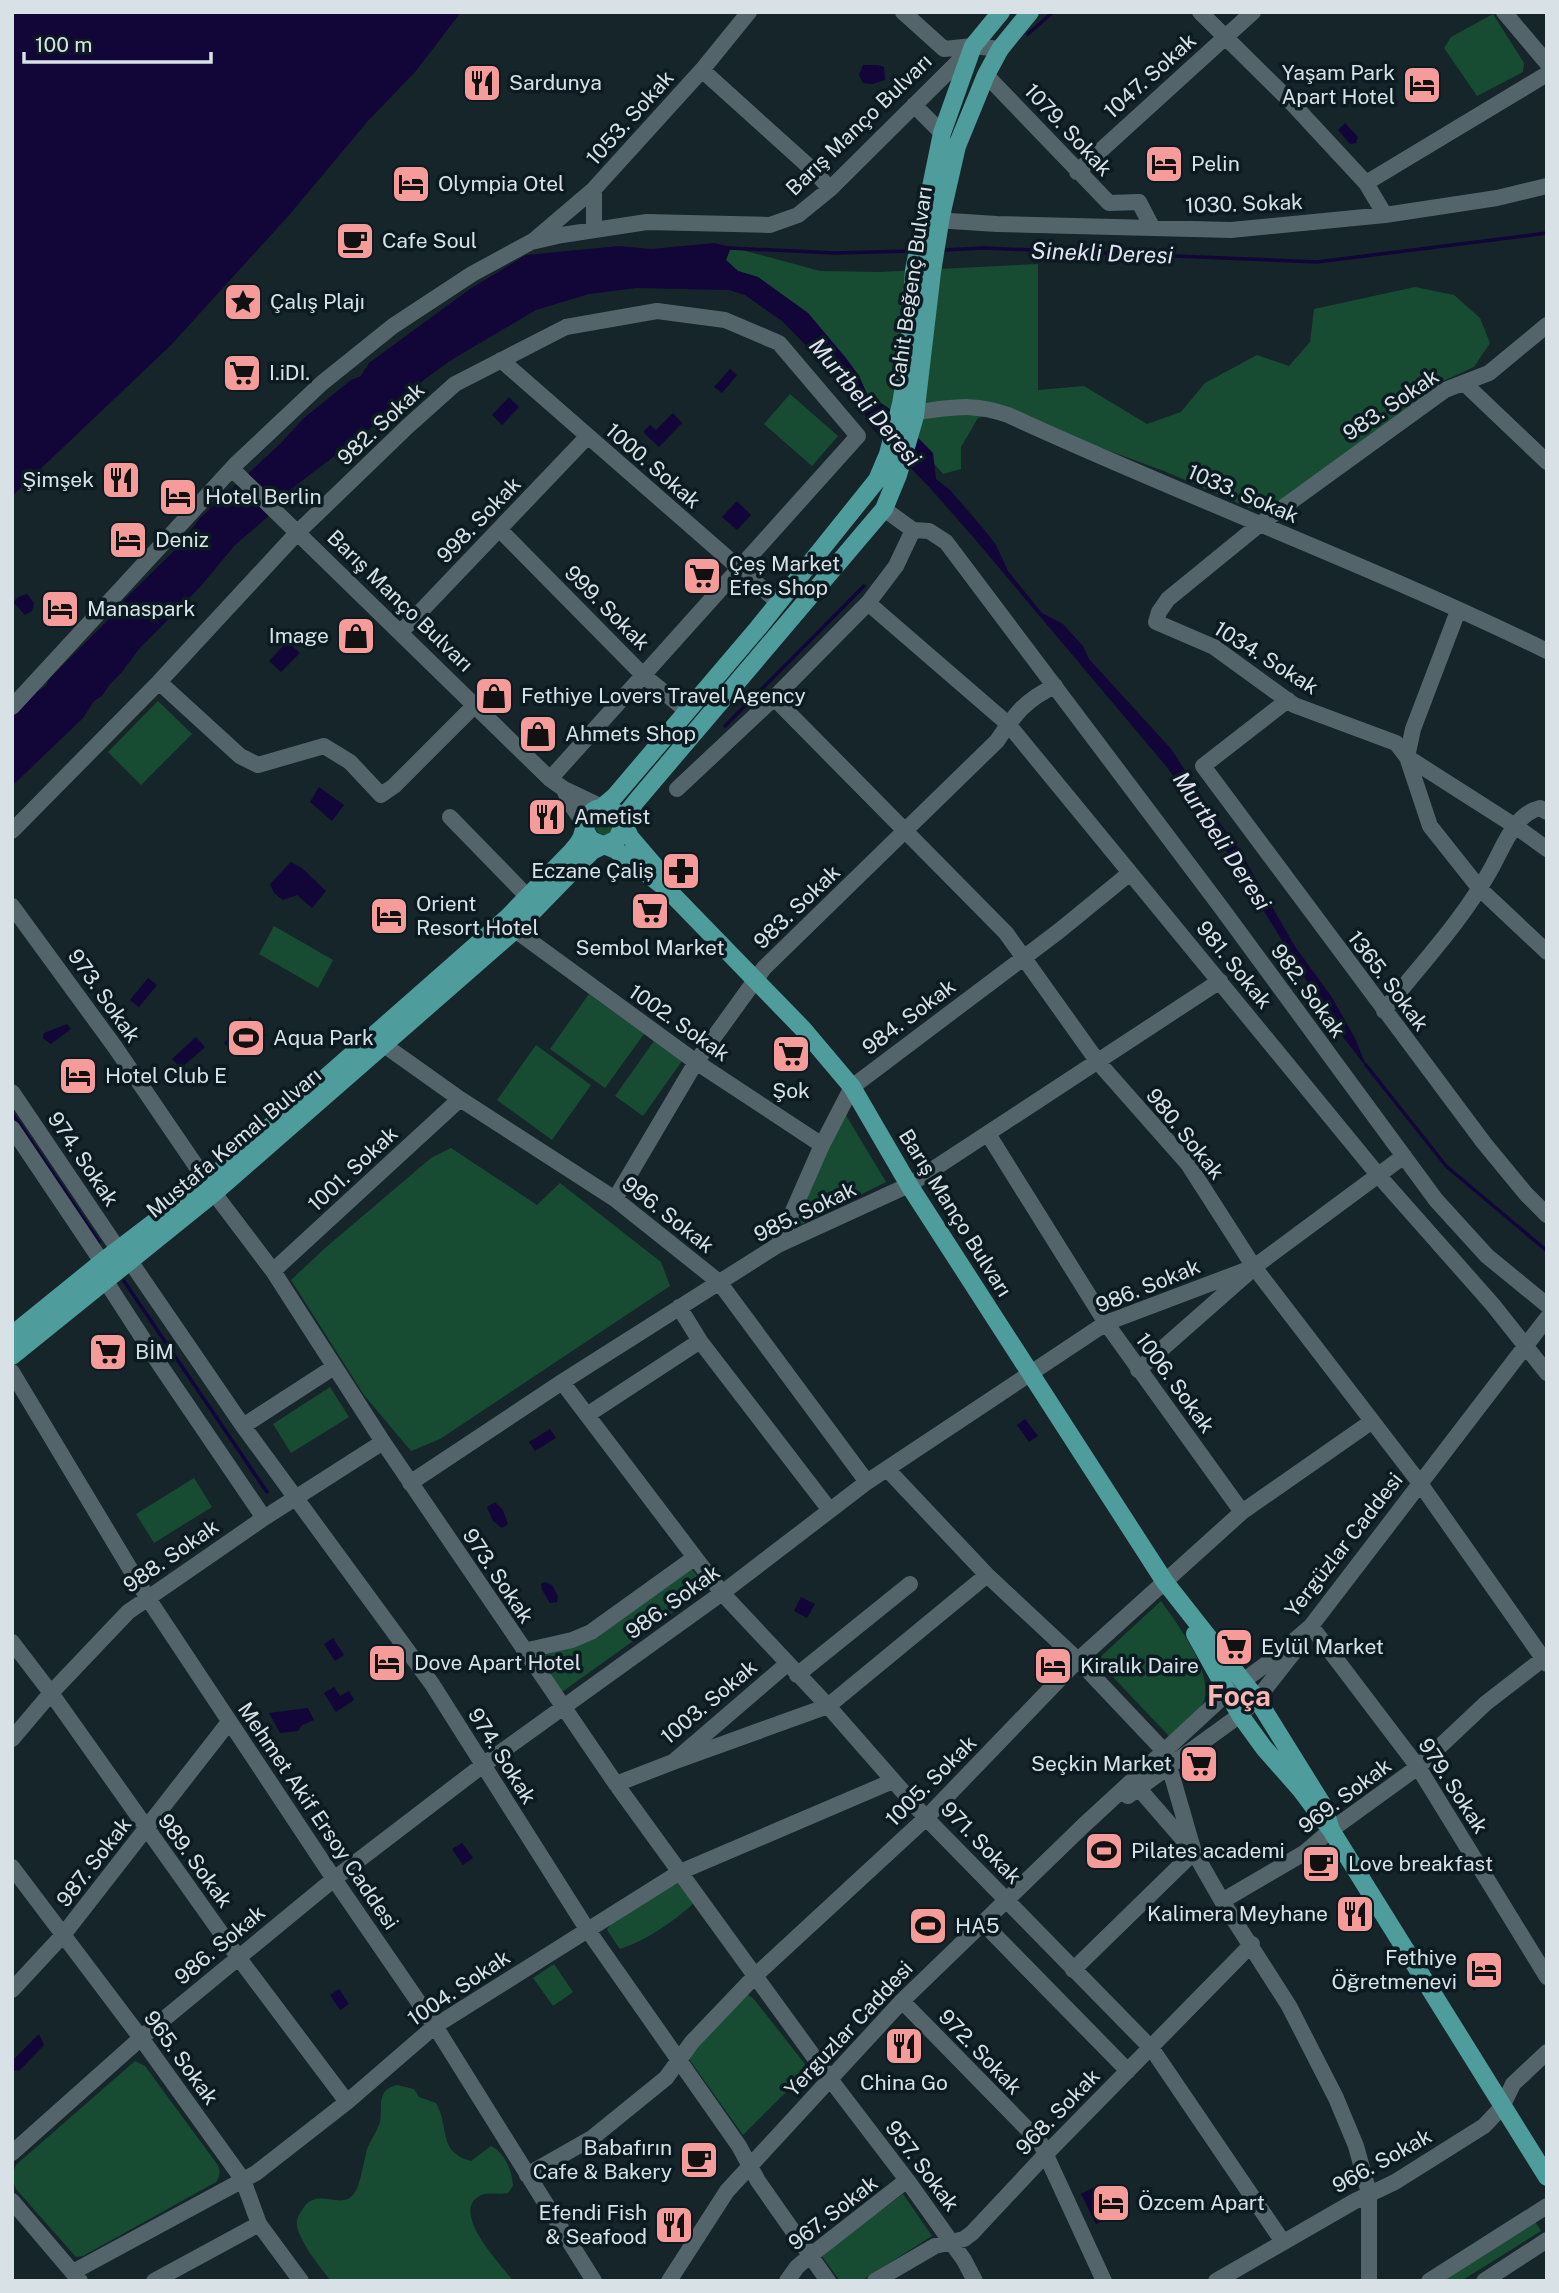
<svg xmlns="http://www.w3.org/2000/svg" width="1559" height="2293" font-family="'Public Sans',sans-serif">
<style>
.green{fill:#184c32}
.water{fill:#120538}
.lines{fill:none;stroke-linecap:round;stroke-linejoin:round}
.stream{stroke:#120538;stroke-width:3.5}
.minor{stroke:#53646b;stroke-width:16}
.major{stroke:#4e9c9b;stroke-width:18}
.labels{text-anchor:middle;stroke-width:7;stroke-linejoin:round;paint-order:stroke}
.poi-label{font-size:21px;fill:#d8e2e6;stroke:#0c1b21;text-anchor:start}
.street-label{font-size:21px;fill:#d8e2e6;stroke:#0c1b21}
.water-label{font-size:23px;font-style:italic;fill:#e2e2f4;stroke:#0c1b21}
.district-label{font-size:28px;font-weight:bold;fill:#f9b5b3;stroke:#0c1b21}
</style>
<rect width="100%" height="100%" fill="#15252a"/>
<path class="green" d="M1493,14L1524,63L1523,72L1477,96L1444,48L1451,37Z
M731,247L820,271L880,272L1038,264V390L1084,386L1147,424L1181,412L1205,383L1257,355L1289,366L1310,342L1314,309L1415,287L1454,295L1480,318L1490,343L1474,367L1441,382L1334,466L1266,510H1254L1164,471L1001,411L978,418L961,447V469L943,474L886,408L867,394L859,376L808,313L758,277L738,271L726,260Z
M790,394L838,436L812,466L764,424Z
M158,701L192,734L141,785L108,752Z
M595 826a9 9 0 1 1 18 0a9 9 0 1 1-18 0Z
M274,926L333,960L318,988L259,954Z
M589,994L644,1034L605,1088L550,1049Z
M654,1041L682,1061L643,1116L615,1096Z
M536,1045L591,1085L552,1140L497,1100Z
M844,1112L886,1182L792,1229Z
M451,1148L537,1205L560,1183L661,1262L670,1286L440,1439L411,1451L364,1395L291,1280L324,1249L431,1158Z
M330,1387L349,1417L291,1453L273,1424Z
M194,1478L212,1507L154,1543L136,1514Z
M691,1568L707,1588L562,1692L538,1657L577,1645Z
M1161,1601C1178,1625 1213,1670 1204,1701C1200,1715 1180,1726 1169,1736L1097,1660Z
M677,1879L694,1903C673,1922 647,1940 620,1949L607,1930L612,1922Z
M554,1964L573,1992L553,2006L533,1978Z
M748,1995L753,1998L805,2064L802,2076L743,2135L689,2059V2051Z
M135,2061L145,2066L217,2164C221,2171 220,2176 216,2182L83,2256L76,2257L16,2189C12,2180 11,2173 17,2164Z
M397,2085L414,2089L419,2097L436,2103C450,2127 437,2152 471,2161L491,2146C505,2153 512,2170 513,2186L508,2193C499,2195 489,2192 481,2195C448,2211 501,2264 513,2281H331C322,2270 294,2235 297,2221C298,2215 301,2212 304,2207C321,2185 346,2217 358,2186C362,2174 364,2161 367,2149C370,2141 376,2133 379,2125C383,2115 378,2103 384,2093C387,2088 391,2087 397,2085Z
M903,2194L932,2236L861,2281H840L821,2255Z
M1535,2221L1541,2231L1461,2281H1439Z"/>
<path class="water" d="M12,12H461L415,72L367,122L290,214L171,345L12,496Z
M863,65H878L884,67L885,80L872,84L863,83L859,75Z
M1345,123L1358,137L1356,143L1350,144L1338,130Z
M714,243L731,247L726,260L738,271L758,277L808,313L846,358L859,376L867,394L890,409L933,453L936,479L950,490L982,527L996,545L1008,571L1042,613L1063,624L1083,646L1089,659L1172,750L1207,805L1238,848L1296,948L1331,996L1355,1038L1367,1068L1333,1024L1229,854L1166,766L974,538L930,488L872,428L853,393L782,321L745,295L729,290L636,288L589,294L536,310L453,359L425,379L365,433L291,489L285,502L235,545L200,587L139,649L122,672L110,684L102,696L94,701L83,718L12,786V717L35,693L46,686L49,679L109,619L114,610L179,546L201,517L281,443L304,418L351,380L361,376L369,363L470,289L526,255L619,246L651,249Z
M730,369L737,375L722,393L714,387Z
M509,397L519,407L502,425L492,415Z
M673,413L682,423L659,447L643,432L650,425L656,430Z
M737,501L751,515L737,530L722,517Z
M27,594L34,603L32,611L25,615L13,602L18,597Z
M285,644H290L300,653L281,672L269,661Z
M319,787L344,805L332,821L310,802Z
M291,862L302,868L326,891L312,908L297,895L283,900L274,893L270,884Z
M148,978L157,985L139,1007L130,1000Z
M250,1017L266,1035L258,1042H254L244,1054L241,1050L235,1052L224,1043Z
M67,1024L71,1029L51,1044L43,1038L44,1033Z
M196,1037L205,1047L181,1068L172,1059Z
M1025,1419L1038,1436L1029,1442L1017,1425Z
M550,1429L556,1438L535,1451L529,1442Z
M495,1502L503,1510L508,1524L502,1528L493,1521L487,1507Z
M545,1582L552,1585L558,1596L557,1602L550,1603L542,1590L541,1584Z
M801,1597L815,1604L807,1618L794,1611Z
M333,1638L344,1655L335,1661L324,1644Z
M334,1687L340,1696L349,1691L354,1700L336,1712L324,1693Z
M308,1708L314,1720L302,1725L298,1731L280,1733L269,1713Z
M462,1843L473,1858L463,1865L452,1849Z
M1476,1957L1481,1958L1493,1977L1474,1991L1469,1983L1474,1980L1476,1967L1473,1959Z
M339,1989L349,2004L340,2010L330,1995Z
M39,2034L44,2045L20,2070L13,2071L12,2061Z
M1097,2186L1103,2199L1107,2200L1106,2204L1112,2216L1096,2224L1081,2194Z"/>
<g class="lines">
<path class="stream" d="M1028,34L1053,12
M729,248L834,253L913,251
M942,250L984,248L1317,262L1547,233
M725,726L864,586
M1366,1065L1446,1166L1547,1251
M12,1113L99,1242
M124,1281L267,1492"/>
<path class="minor" d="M903,12L944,49L973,46L1000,49
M1200,12L1289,100L1366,183L1385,215
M1504,12L1547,63
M702,70L815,172L830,189
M986,75L1109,203L1139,202L1152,227
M914,105L942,133
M1077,172L1253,12
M1366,183L1547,74
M594,189V230
M941,216L950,221L997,224L1231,230L1385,215L1497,198L1547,186
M533,241L594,189L702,70L749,12
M1547,325L1489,373L1445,390L1260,524L1168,599L1159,612L1156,622L1214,647L1294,705L1396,743L1407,757L1430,826L1480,889L1547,952
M501,360L779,603
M1464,383L1547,462
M916,412C953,408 972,402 1008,415C1186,497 1370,565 1547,651
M232,469L550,779L564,789L602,807
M884,509L913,530L929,531L946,542L1220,906L1436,1200L1487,1256L1547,1305
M500,530L644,676L687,711
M868,603L1008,724L1379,1176L1493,1305L1547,1373
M401,632L587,437
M159,682L240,756L258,765L324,746L350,762L381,795L394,786L475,705
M774,698L1006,933L1098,1062L1188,1164L1254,1267L1419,1482L1547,1664
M1288,700L1203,766L1484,1143L1526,1194L1547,1215
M12,707L237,463L322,383L393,326L472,274L531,242L562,235L647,222L770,225L798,215L830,189L972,48
M1407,757L1515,826L1547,849
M1407,757L1413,729L1458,611
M564,789L569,802L585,825
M677,789L774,698L868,603L896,566L913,530
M450,817L527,896
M12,831L159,682L297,533L408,426L455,384L566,327L657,311L725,320L779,343L858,436L550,779
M12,906L115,1047L207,1182
M515,930L696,1062L822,1145
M1384,1011C1420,965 1463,920 1491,869C1503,848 1514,814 1540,808L1547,812
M384,1045L460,1099L615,1199L719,1282L867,1482
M12,1092L118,1249
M12,1128L102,1262
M988,1134L1106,1323L1242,1512
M214,1193L273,1271L383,1442L616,1784L830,2079L907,2180L964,2260L975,2281
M615,1199L696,1062L764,968L997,741C1015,714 1025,700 1055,686
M778,1245L822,1145L852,1087L1059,931L1130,873
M130,1261L243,1426L432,1684L587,1929L739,2146L758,2181L828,2281
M273,1271L460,1099
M105,1280L160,1365L264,1518
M679,1307L700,1341L829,1509
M1138,1370L1247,1274
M12,1372L147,1597L334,1879L435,2026L594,2281
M562,1382L722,1593L828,1706L926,1818L1152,2049L1283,2242
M587,1415L700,1341
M243,1426L334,1367
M887,1469L987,1575L1078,1660L1165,1752L1194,1852L1222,1901L1289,2006L1336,2098L1356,2146L1369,2193V2281
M410,1483L562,1382L778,1245L909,1185L1220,981
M1311,1626L1418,1767L1547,1977
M12,1642L51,1693L238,1957L347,2102
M524,1651L572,1640L591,1632L694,1558
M797,1675L910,1584
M12,1739L51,1693L128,1612L264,1518L383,1442
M673,1762L828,1706L987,1575
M616,1784L673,1762L787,1664
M1128,1796L1240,1715L1257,1699L1301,1643
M12,1867L141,2038L243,2180L259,2224L301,2281
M1222,1901L1304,1853L1331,1830L1418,1767L1486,1703L1547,1656
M982,1922L1128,2071
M1073,1970L1194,1852L1134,1783
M12,1990L63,1935L229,1722
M902,2001L1040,2142L1104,2281
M12,2153L141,2038L334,1879L483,1765L722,1593L867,1482L1106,1323L1254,1267L1404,1156
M527,2175L592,2138L666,2078L692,2042L756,1975L926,1818L1078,1660L1242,1512L1371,1422
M12,2201L80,2281
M73,2272L256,2173L347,2102L435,2026L680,1872L893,1781
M154,2281L259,2224
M669,2281L727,2191L902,2001L1083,1826L1227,1693L1273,1659L1311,1626L1547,1318
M787,2281L797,2267L811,2255L907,2180
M875,2281L935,2246L964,2239L972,2233L1046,2154L1252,1944
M1216,2281L1355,2201L1395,2182L1484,2126L1502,2107L1513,2084L1547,2052
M1429,2281L1547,2206
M1484,2281L1547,2240"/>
<path class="major" d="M602,807L615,796L758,628L877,480L888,454L901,404L909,356L914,270L942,133L973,46L1001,12
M585,825L586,832L591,840L616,850L667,889L803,1029L852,1087L909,1185L1165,1582L1257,1699L1324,1807L1331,1830
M12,1335L102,1262L207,1182L508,917L572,851C576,846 580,842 582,836C587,821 586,808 606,807L619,814L630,837L654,865L665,886
M12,1356L214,1193L515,930L592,851L617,839L630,809L638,799L884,509L898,475L915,416L932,272L941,216L957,146L986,75L1000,49L1030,12
M1195,1634L1240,1715L1264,1748L1301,1790L1331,1830L1547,2177"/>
</g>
<defs>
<symbol id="restaurant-square" viewBox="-11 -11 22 22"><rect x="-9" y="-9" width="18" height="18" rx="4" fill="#f59b9a" stroke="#0c1b21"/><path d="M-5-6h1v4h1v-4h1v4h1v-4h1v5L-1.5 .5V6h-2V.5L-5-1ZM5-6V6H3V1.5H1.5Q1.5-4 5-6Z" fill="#111"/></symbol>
<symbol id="hotel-square" viewBox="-11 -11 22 22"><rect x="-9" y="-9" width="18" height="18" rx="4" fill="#f59b9a" stroke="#0c1b21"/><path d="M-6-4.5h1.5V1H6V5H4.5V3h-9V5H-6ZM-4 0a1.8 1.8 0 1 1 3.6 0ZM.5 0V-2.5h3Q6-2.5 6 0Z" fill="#111"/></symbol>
<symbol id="cafe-square" viewBox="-11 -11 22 22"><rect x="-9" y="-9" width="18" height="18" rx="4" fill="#f59b9a" stroke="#0c1b21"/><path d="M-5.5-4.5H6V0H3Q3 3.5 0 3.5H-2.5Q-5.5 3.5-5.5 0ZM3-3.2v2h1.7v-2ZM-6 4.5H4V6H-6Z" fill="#111"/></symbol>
<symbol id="sight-square" viewBox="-11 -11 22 22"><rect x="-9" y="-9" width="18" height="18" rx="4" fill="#f59b9a" stroke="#0c1b21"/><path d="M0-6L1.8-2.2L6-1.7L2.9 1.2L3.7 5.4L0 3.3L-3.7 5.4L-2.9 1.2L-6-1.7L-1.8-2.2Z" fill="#111"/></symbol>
<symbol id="supermarket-square" viewBox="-11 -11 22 22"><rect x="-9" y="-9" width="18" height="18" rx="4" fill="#f59b9a" stroke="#0c1b21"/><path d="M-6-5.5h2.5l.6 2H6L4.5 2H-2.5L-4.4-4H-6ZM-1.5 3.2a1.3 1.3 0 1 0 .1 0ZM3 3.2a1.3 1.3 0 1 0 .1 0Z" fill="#111"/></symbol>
<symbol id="shop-square" viewBox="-11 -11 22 22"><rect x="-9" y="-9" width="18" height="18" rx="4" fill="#f59b9a" stroke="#0c1b21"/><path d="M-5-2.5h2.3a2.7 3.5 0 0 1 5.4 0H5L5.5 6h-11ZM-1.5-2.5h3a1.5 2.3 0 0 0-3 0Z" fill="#111"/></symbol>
<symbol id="pharmacy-square" viewBox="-11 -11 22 22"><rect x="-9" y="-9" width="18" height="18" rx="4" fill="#f59b9a" stroke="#0c1b21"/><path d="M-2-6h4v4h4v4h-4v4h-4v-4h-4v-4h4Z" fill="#111"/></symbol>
<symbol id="stadium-square" viewBox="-11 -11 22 22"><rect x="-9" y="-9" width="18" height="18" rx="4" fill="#f59b9a" stroke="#0c1b21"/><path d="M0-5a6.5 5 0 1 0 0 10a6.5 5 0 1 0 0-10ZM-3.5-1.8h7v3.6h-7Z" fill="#111"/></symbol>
</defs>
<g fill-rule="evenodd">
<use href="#restaurant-square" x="460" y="61" width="44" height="44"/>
<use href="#hotel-square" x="1400" y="63" width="44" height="44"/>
<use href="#hotel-square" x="1142" y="142" width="44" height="44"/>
<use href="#hotel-square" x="389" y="162" width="44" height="44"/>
<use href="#cafe-square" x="333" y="219" width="44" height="44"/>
<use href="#sight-square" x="221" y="280" width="44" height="44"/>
<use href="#supermarket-square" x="220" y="351" width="44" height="44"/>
<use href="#restaurant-square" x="99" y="458" width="44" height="44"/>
<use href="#hotel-square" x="156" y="475" width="44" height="44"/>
<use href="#hotel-square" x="106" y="518" width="44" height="44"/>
<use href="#supermarket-square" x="680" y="554" width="44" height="44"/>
<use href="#hotel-square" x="38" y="587" width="44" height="44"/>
<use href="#shop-square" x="334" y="614" width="44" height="44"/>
<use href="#shop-square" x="472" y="674" width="44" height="44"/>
<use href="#shop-square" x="516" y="712" width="44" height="44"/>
<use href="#restaurant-square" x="525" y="795" width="44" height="44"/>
<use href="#pharmacy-square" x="659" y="849" width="44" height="44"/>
<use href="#supermarket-square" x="628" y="889" width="44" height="44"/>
<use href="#hotel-square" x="367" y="894" width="44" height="44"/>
<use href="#stadium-square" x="224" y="1016" width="44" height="44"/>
<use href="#supermarket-square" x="769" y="1032" width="44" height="44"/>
<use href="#hotel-square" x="56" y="1054" width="44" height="44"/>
<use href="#supermarket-square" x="86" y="1330" width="44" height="44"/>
<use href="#supermarket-square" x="1212" y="1625" width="44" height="44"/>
<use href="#hotel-square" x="365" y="1641" width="44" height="44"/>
<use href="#hotel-square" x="1031" y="1644" width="44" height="44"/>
<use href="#supermarket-square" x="1177" y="1742" width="44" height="44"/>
<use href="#stadium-square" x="1082" y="1829" width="44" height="44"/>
<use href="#cafe-square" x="1299" y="1842" width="44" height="44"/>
<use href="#restaurant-square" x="1333" y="1892" width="44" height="44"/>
<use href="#stadium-square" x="906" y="1904" width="44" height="44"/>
<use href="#hotel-square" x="1462" y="1948" width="44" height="44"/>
<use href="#restaurant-square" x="882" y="2024" width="44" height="44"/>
<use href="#cafe-square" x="677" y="2138" width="44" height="44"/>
<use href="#hotel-square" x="1089" y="2181" width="44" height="44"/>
<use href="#restaurant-square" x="652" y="2203" width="44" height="44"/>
</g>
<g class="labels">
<g class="poi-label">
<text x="1395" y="80" text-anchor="end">Yaşam Park<tspan x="1395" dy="24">Apart Hotel</tspan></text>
<text x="509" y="90">Sardunya</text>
<text x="1191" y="171">Pelin</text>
<text x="438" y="191">Olympia Otel</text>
<text x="382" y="248">Cafe Soul</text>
<text x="270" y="309">Çalış Plajı</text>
<text x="269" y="380">I.iDI.</text>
<text x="94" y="487" text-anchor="end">Şimşek</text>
<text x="205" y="504">Hotel Berlin</text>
<text x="155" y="547">Deniz</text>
<text x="729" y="571">Çeș Market<tspan x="729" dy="24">Efes Shop</tspan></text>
<text x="87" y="616">Manaspark</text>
<text x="329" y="643" text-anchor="end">Image</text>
<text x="521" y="703">Fethiye Lovers Travel Agency</text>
<text x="565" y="741">Ahmets Shop</text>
<text x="574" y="824">Ametist</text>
<text x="654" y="878" text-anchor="end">Eczane Çaliș</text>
<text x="416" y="911">Orient<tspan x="416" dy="24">Resort Hotel</tspan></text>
<text x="650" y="955" text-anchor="middle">Sembol Market</text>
<text x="273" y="1045">Aqua Park</text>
<text x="105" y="1083">Hotel Club E</text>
<text x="791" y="1098" text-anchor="middle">Şok</text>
<text x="135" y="1359">BİM</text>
<text x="1261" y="1654">Eylül Market</text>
<text x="414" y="1670">Dove Apart Hotel</text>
<text x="1080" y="1673">Kiralık Daire</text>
<text x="1172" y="1771" text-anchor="end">Seçkin Market</text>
<text x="1131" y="1858">Pilates academi</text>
<text x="1348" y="1871">Love breakfast</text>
<text x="1328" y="1921" text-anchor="end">Kalimera Meyhane</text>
<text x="955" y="1933">HA5</text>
<text x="1457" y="1965" text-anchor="end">Fethiye<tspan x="1457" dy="24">Öğretmenevi</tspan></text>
<text x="904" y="2090" text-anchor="middle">China Go</text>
<text x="672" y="2155" text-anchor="end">Babafırın<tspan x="672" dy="24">Cafe &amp; Bakery</tspan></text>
<text x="1138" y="2210">Özcem Apart</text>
<text x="647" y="2220" text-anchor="end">Efendi Fish<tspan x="647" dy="24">&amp; Seafood</tspan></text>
</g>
<g class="street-label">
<text transform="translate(1150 76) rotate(-42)" y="7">1047. Sokak</text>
<text transform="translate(630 118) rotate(-48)" y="7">1053. Sokak</text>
<text transform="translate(859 125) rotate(-44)" y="7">Barış Manço Bulvarı</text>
<text transform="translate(1068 130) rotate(47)" y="7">1079. Sokak</text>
<text transform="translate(1244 204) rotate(-2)" y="7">1030. Sokak</text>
<text transform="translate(911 287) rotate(-82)" y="7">Cahit Beğenç Bulvarı</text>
<text transform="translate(1391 405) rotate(-34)" y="7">983. Sokak</text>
<text transform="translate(381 424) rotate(-43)" y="7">982. Sokak</text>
<text transform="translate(653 466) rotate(41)" y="7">1000. Sokak</text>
<text transform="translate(1243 494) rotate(23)" y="7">1033. Sokak</text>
<text transform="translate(479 520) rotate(-46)" y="7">998. Sokak</text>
<text transform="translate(400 601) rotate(44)" y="7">Barış Manço Bulvarı</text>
<text transform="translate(607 608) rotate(45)" y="7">999. Sokak</text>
<text transform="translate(1266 658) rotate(32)" y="7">1034. Sokak</text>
<text transform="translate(797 907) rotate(-44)" y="7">983. Sokak</text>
<text transform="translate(1234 965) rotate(51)" y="7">981. Sokak</text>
<text transform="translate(1388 981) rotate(53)" y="7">1365. Sokak</text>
<text transform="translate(1308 991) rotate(54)" y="7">982. Sokak</text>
<text transform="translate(104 996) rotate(55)" y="7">973. Sokak</text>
<text transform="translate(909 1017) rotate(-37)" y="7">984. Sokak</text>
<text transform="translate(679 1023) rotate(35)" y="7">1002. Sokak</text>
<text transform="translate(1185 1134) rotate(51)" y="7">980. Sokak</text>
<text transform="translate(234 1143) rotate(-40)" y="7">Mustafa Kemal Bulvarı</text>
<text transform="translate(83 1159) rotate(56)" y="7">974. Sokak</text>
<text transform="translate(353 1169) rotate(-43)" y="7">1001. Sokak</text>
<text transform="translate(805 1212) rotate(-26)" y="7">985. Sokak</text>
<text transform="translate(955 1213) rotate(58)" y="7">Barış Manço Bulvarı</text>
<text transform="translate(668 1215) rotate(38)" y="7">996. Sokak</text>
<text transform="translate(1148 1286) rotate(-22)" y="7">986. Sokak</text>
<text transform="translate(1175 1383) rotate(54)" y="7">1006. Sokak</text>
<text transform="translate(1344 1545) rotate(-52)" y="7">Yergüzlar Caddesi</text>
<text transform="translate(171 1556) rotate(-35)" y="7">988. Sokak</text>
<text transform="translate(498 1576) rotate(56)" y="7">973. Sokak</text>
<text transform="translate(673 1602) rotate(-36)" y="7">986. Sokak</text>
<text transform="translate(709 1702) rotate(-40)" y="7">1003. Sokak</text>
<text transform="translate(502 1756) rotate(58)" y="7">974. Sokak</text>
<text transform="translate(931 1781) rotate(-45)" y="7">1005. Sokak</text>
<text transform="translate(1453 1786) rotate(57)" y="7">979. Sokak</text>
<text transform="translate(1345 1796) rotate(-37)" y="7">969. Sokak</text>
<text transform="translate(318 1816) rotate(56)" y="7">Mehmet Akif Ersoy Caddesi</text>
<text transform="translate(981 1843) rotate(46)" y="7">971. Sokak</text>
<text transform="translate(195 1861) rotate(54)" y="7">989. Sokak</text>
<text transform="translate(94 1862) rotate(-52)" y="7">987. Sokak</text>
<text transform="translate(220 1945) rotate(-40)" y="7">986. Sokak</text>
<text transform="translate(459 1988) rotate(-34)" y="7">1004. Sokak</text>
<text transform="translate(849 2029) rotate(-47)" y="7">Yerguzlar Caddesi</text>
<text transform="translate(980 2052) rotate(46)" y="7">972. Sokak</text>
<text transform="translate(181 2058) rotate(54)" y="7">965. Sokak</text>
<text transform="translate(1058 2112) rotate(-46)" y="7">968. Sokak</text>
<text transform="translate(1382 2161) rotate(-29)" y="7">966. Sokak</text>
<text transform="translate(922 2166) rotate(53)" y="7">957. Sokak</text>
<text transform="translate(833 2213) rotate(-38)" y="7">967. Sokak</text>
</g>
<g class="water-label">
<text transform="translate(1102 253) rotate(2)" y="8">Sinekli Deresi</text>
<text transform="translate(865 402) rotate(50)" y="8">Murtbeli Deresi</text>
<text transform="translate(1222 841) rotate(57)" y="8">Murtbeli Deresi</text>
</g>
<g class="district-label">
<text x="1239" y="1706">Foça</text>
</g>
</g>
<rect width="1559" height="2293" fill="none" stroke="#d8e2e6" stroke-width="28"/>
<path d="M24 52v10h187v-10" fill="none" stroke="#d8e2e6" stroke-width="3.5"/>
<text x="35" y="52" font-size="21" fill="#d8e2e6" stroke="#0c1b21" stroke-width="5" paint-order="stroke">100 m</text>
</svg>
